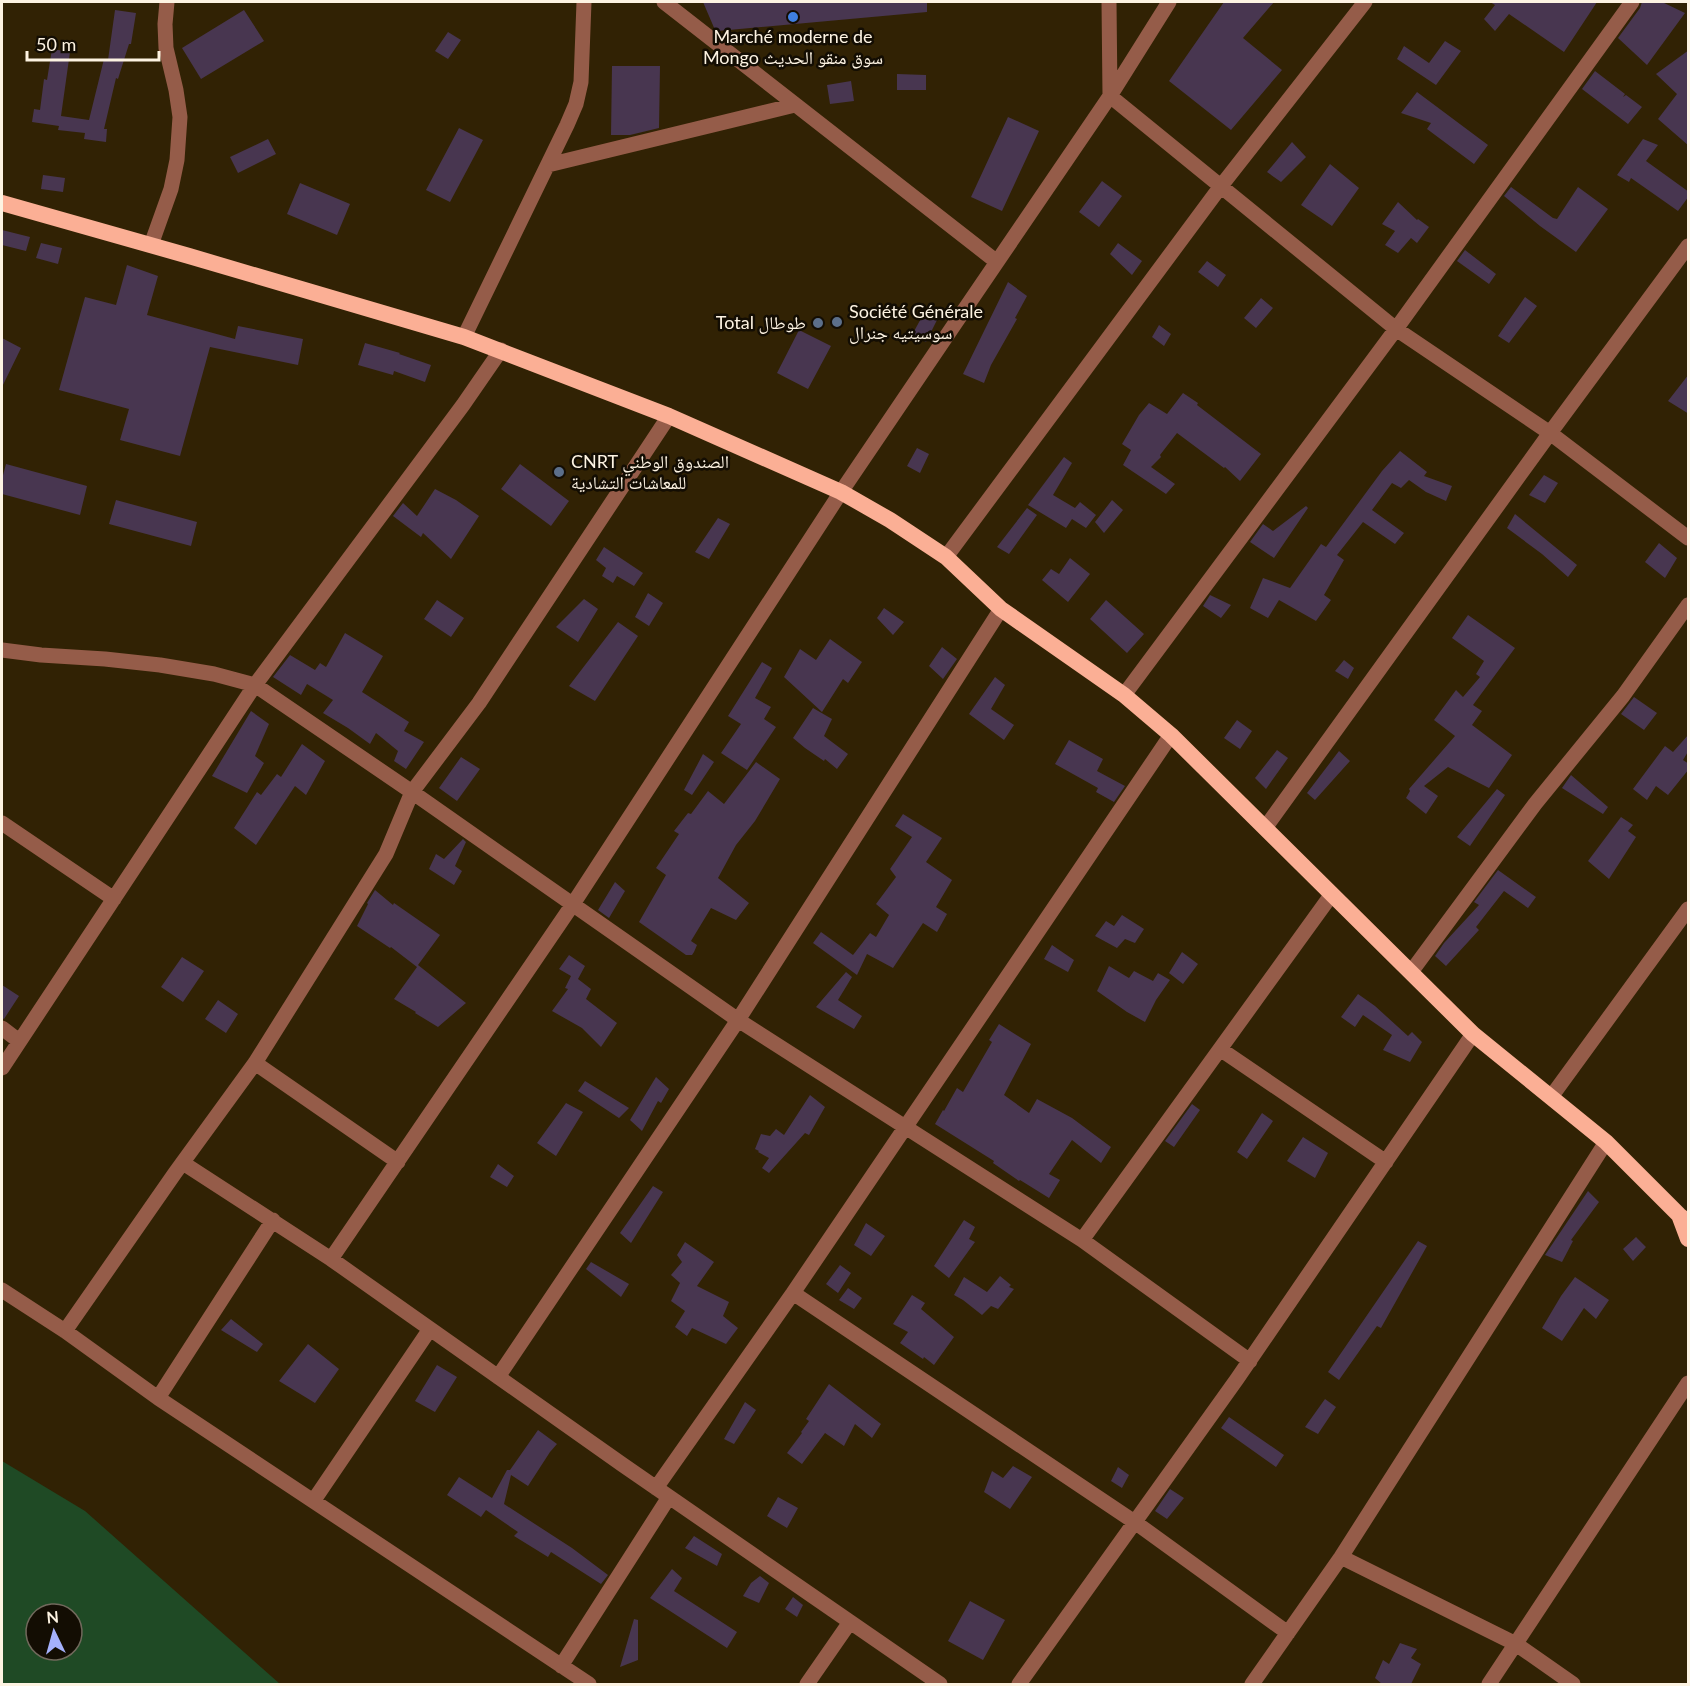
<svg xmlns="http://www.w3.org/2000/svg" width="1690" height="1686" font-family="Lato,'Noto Naskh Arabic',sans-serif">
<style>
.green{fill:#1f4a25;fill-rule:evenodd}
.building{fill:#483650}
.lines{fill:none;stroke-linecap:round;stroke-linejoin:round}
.minor{stroke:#955c49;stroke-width:15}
.trunk{stroke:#fbaf95;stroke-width:16}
.shop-dot{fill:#3f7fe0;stroke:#130d03;stroke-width:2}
.service-dot{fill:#5c6f8a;stroke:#130d03;stroke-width:2}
.labels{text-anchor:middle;stroke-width:5;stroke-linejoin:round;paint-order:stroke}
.poi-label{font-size:18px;fill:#fdf3e2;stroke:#130d03;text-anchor:start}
</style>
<rect width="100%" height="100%" fill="#312204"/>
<path class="green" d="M2,1461L85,1511L280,1684H2ZM36,1614H72V1650H36Z"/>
<path class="building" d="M703,2H927V12L718,31L715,30Z
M1224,2H1274L1243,38L1282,70L1231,130L1169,81Z
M1490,2H1597L1564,52L1509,14L1495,31L1484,19L1495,5Z
M1642,2H1662L1685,13L1647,65L1618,38L1640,8Z
M115,10L136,13L131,44H129L118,79L116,78L104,129H107L106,142L84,139L85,133L58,130L59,126L32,122L34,109L40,110L44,79L47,80L52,49L70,52L61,116L89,120L104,59L108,60Z
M244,10L264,41L201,79L182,48Z
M448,32L461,40L448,59L435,51Z
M1445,41L1461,51L1436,85L1397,59L1404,46L1429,63Z
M1689,50V146L1658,119L1677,94L1656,74Z
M612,66H660L659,128L630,135H611Z
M1595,71L1625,94L1623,97L1626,95L1642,107L1628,124L1582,89Z
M897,74L926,75V90H897Z
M851,81L854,101L830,104L827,85Z
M1417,92L1488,145L1474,164L1427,129L1431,123L1401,113Z
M1008,117L1039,131L1002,211L971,197Z
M459,128L483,140L450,202L426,190Z
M268,139L276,154L238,173L230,157Z
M1643,139L1658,145L1646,161L1689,192V196L1678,211L1631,178L1629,182L1617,175Z
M1292,142L1306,157L1281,182L1267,172Z
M1330,164L1359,188L1332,226L1301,205Z
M43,175L65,178L63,192L41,189Z
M1102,181L1122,196L1099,227L1079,212Z
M300,183L350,204L337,235L287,214Z
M1511,187L1553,218L1557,219L1578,187L1608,209L1576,252L1540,226L1504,196Z
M1398,202L1417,220L1418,219L1429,227L1417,243L1411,238L1398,253L1385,245L1395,231L1382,224Z
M2,230L30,237L26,251L2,245Z
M41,243L62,248L58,264L36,258Z
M1118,243L1142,261L1132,275L1110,254Z
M1465,250L1496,274L1489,284L1457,261Z
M1207,261L1226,275L1218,287L1198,272Z
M127,265L158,276L147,315L235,339L238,326L303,339L298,365L210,347L180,456L120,440L129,409L59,390L85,297L116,305Z
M1008,282L1027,296L1015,318L1017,319L991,365L984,383L963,374Z
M1525,297L1537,306L1509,343L1498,336Z
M1261,298L1273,308L1256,328L1244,318Z
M924,313L937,320L926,342L912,335Z
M1159,325L1171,334L1164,346L1152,337Z
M799,330L831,346L808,389L777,373Z
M2,338L21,348L2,387Z
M365,343L400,353L399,354L431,365L425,382L394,371L393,375L358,365Z
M1689,374V414L1668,401Z
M1183,393L1198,403L1197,405L1261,454L1240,481L1225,467L1224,468L1177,433L1160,455L1161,457L1151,467L1175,484L1166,494L1123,465L1131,450L1122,444L1139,415L1149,403L1167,414Z
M917,448L929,454L920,473L907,466Z
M1400,451L1427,472L1424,476L1452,486L1446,501L1426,492L1409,480L1401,488L1392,483L1372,510L1404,533L1395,544L1363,522L1337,555L1344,560L1324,595L1331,600L1316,621L1279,600L1268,618L1250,608L1263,578L1290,588L1321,544L1326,547L1382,471Z
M1064,457L1072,463L1053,495L1075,508L1080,502L1096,515L1086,528L1072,519L1066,528L1028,505Z
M6,464L87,486L80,515L2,494V479Z
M520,464L569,501L551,526L501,489Z
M1544,475L1558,483L1545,503L1529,495Z
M435,489L456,500L479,516L451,559L423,533L421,537L393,516L403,503L417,516Z
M116,500L197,522L191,546L109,524Z
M1112,500L1123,510L1104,533L1095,522Z
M1306,506L1308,508L1274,558L1250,542L1263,524L1273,531Z
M1027,508L1037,515L1009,554L997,547Z
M1515,514L1577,565L1568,577L1542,554L1507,528Z
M718,518L730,524L709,559L695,552Z
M1659,543L1677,558L1665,578L1645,562Z
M604,547L643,573L634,586L617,576L613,583L602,576L606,568L596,560Z
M1070,558L1090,574L1068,602L1042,580L1051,569L1059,574Z
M648,593L663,603L649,626L635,617Z
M1210,595L1231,605L1221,618L1203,606Z
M584,599L598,609L578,642L556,627Z
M437,600L464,618L451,637L424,619Z
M1106,600L1144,634L1127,653L1090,619Z
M884,608L904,622L893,635L877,618Z
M1468,615L1515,648L1473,705L1482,711L1472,725L1512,755L1489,788L1448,767L1424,786L1438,796L1426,814L1406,798L1410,791L1409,789L1455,736L1434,720L1456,690L1463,697L1480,677L1476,674L1484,661L1452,638Z
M618,622L638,636L595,701L569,686Z
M345,633L383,656L362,692L409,722L404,731L424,742L406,769L394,761L398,751L376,733L370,744L348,728L323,713L333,700L307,684L301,695L273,677L290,655L315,670L320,663L326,667Z
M830,639L862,662L848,683L843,679L822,712L784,677L800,649L816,660Z
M942,647L957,659L943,679L929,666Z
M1344,660L1354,668L1348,679L1335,671Z
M762,662L772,668L755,698L771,707L764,719L776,727L747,770L721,753L741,724L728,716Z
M995,677L1005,685L991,709L1014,725L1004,740L969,714Z
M1634,697L1657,713L1644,730L1621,714Z
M813,708L832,719L824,736L848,754L837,769L825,759L824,761L805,748L793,738Z
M251,711L269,724L255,756L264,763L247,793L212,776Z
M1237,720L1252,731L1240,749L1224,738Z
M1689,734V750L1683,760L1689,764V769L1668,795L1656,786L1647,800L1633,789L1665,746L1673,752Z
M1069,740L1103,759L1097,771L1125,786L1114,802L1096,792L1098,788L1055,764Z
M302,744L325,761L306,795L295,786L256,845L234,828L257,792L261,795L277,774L281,777Z
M1277,750L1288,758L1266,789L1255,778Z
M1339,751L1350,761L1315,800L1307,793Z
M703,754L714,762L692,795L684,790Z
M461,757L480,769L457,801L439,788Z
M756,762L780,779L755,821L736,845L718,878L749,903L736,920L711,908L691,941L697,945L694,952L692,955H686L639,922L666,875L656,868L679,834L674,831L688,813L691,814L708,791L724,804Z
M1571,775L1608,807L1603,814L1562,788Z
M1497,789L1505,795L1470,846L1457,837Z
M903,814L942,838L926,862L952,880L936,907L947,914L937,932L923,923L893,968L867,954L857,975L813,943L821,932L853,955L870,933L876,937L889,915L876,904L896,877L890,869L912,837L895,826Z
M1621,817L1633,825L1628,831L1636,837L1609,879L1588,861Z
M463,839L466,842L455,866L462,871L454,885L429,869L436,854L444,859Z
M1498,870L1536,897L1528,908L1504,891L1476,927L1479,930L1446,966L1435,956L1444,943L1479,905L1474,902Z
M615,882L625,891L609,918L598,910Z
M375,890L393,905L394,903L440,935L418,965L466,1003L438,1027L415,1013L416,1012L394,999L417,967L391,947L390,948L357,926L368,904L367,903Z
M1122,915L1144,929L1135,943L1125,939L1117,948L1095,936L1106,921L1114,926Z
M1052,945L1074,960L1068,972L1044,959Z
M1182,952L1198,964L1183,984L1169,973Z
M569,955L585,966L578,979L591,989L586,999L617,1023L601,1047L582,1028L552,1011L568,989L565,988L571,976L559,969Z
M182,957L204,971L183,1002L161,987Z
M1109,966L1129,978L1134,971L1153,981L1158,973L1170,980L1156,1000L1145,1022L1127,1012L1097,991Z
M846,972L852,977L838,1000L862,1016L854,1029L816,1007Z
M2,985L19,996L4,1019L2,1018Z
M1358,994L1375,1006L1408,1036L1412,1032L1422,1042L1410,1062L1383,1050L1392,1035L1363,1015L1355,1027L1341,1017Z
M218,1000L238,1014L226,1033L205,1019Z
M999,1024L1031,1044L1004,1095L1029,1113L1037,1099L1072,1118L1111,1147L1101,1163L1072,1140L1049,1174L1060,1180L1049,1198L1020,1180L1019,1181L993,1163L994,1161L935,1124L943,1110L944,1111L957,1088L963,1092L992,1042L989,1040Z
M656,1077L669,1089L661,1103L658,1101L642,1131L630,1120Z
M585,1081L629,1108L619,1118L578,1091Z
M810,1095L825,1107L809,1135L805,1133L769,1173L762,1168L769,1158L758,1152L759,1151L755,1149L761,1134L770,1136L776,1129L784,1135Z
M566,1103L583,1112L556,1156L537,1143Z
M1192,1104L1200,1110L1174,1147L1165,1141Z
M1262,1113L1273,1121L1247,1159L1237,1152Z
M1303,1137L1328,1153L1315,1178L1287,1161Z
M498,1164L514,1176L507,1187L490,1177Z
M653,1186L663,1192L631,1243L620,1233Z
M1588,1191L1599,1202L1571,1240L1573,1241L1562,1262L1545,1255Z
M964,1220L975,1227L969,1239L975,1242L949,1278L934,1266Z
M866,1223L885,1236L871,1256L854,1245Z
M1636,1237L1646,1247L1633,1261L1623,1249Z
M1418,1241L1427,1246L1381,1328L1377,1326L1339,1380L1328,1372Z
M685,1242L714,1262L697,1286L729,1302L723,1316L738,1328L726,1344L692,1328L687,1336L675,1327L685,1311L671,1301L680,1283L671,1275L682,1262L677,1255Z
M591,1262L629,1284L621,1297L586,1269Z
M840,1265L851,1273L838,1293L826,1284Z
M1000,1276L1011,1285L1009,1287L1014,1289L998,1309L991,1306L982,1315L963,1300L954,1295L964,1277L987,1292Z
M1575,1277L1609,1300L1596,1319L1584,1308L1562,1341L1542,1328L1561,1296Z
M848,1288L862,1298L854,1309L839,1300Z
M912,1295L925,1303L921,1309L954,1337L934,1365L924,1357L923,1359L900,1343L908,1332L893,1324Z
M231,1319L263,1344L257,1352L221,1330Z
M308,1344L339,1369L315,1403L279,1381Z
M437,1365L457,1377L435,1412L415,1401Z
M829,1384L881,1424L872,1438L855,1424L844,1446L825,1433L802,1464L787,1453L802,1433L801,1432L809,1421L806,1419Z
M1325,1399L1336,1407L1318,1434L1305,1427Z
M745,1402L756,1410L734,1444L724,1439Z
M1229,1417L1284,1455L1276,1467L1221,1428Z
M538,1430L557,1444L550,1452L528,1486L511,1475L504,1504L572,1548L608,1575L601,1584L551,1552L548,1557L514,1536L518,1532L486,1510L481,1517L447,1495L459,1477L492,1498L507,1470H510Z
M1013,1466L1032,1477L1010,1509L984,1492L992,1471L1003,1478Z
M1118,1467L1129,1475L1122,1488L1111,1481Z
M1170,1489L1184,1498L1167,1519L1155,1511Z
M778,1497L798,1508L787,1528L767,1516Z
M694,1536L722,1554L717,1566L685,1548Z
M672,1569L682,1578L674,1591L737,1632L727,1648L650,1598Z
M760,1576L769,1583L759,1603L743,1596L751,1583Z
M793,1597L803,1605L797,1617L785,1609Z
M970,1601L1005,1620L983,1660L948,1641Z
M634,1619L638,1620V1660L620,1667Z
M1400,1643L1417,1649L1411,1658L1421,1664L1411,1684H1382L1375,1678L1383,1660L1389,1664Z"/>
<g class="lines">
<path class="minor" d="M664,2L997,262
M1109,2L1110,96
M1110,96L1169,2
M548,165L795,105
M151,245L171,189L177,160L180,117L176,90L166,48L165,24L167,2
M464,337L567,125L576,104L581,82L584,2
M946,557L1221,186L1365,2
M2,650L41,655L105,659L160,665L214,674L255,685L412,792L738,1020L1082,1240L1250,1361
M1124,695L1396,329L1632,2
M2,823L114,899
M1265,828L1550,433L1688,246
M1411,972L1535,804L1623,696L1688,605
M2,1028L19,1041
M1220,1049L1386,1162
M255,1063L398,1162
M2,1068L255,685L463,405L501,350
M1551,1097L1688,909
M183,1163L331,1259L623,1465L940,1684
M1082,1240L1332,894
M331,1259L573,904L841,492L952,328L1110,96L1396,329L1550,433L1688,538
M2,1290L65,1331L158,1398L589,1684
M793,1293L1136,1523L1288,1633
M65,1331L175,1173L255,1063L386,854L412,792L479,703L669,416
M498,1377L738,1020L1001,609
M158,1398L273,1220
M656,1488L793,1293L1171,735
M314,1500L430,1329
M1341,1557L1516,1644L1573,1684
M561,1666L669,1497
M807,1684L850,1622
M1019,1684L1237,1379L1473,1034
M1252,1684L1341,1557L1606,1142
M1489,1684L1688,1383"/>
<path class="trunk" d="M2,203L189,256L464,337L669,416L841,492L890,520L946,557L1001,609L1124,695L1171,735L1473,1034L1606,1142L1679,1215L1688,1222
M1679,1215L1688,1239"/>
</g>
<circle class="shop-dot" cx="793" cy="17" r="6"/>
<g class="service-dot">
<circle cx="837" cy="322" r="6"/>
<circle cx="818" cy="323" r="6"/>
<circle cx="559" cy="472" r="6"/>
</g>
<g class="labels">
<g class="poi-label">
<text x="793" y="43" text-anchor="middle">Marché moderne de<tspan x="793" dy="21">Mongo سوق منقو الحديث</tspan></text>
<text x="849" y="318">Société Générale<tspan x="849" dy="21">سوسيتيه جنرال</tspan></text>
<text x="806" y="329" text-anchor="end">Total طوطال</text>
<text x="571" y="468">CNRT الصندوق الوطني<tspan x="571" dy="21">للمعاشات التشادية</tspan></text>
</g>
</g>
<rect width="1690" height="1686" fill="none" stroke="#fdf3e2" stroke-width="6"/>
<g transform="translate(54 1632) rotate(355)"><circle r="28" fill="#130d03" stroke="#71695c" stroke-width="1.5"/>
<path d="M0-4.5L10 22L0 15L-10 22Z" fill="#a5b1fc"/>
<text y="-9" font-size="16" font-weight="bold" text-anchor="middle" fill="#fdf3e2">N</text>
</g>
<path d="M27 51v9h132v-9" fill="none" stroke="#fdf3e2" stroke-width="3"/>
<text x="36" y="51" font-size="18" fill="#fdf3e2" stroke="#130d03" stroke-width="4.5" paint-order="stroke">50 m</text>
</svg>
